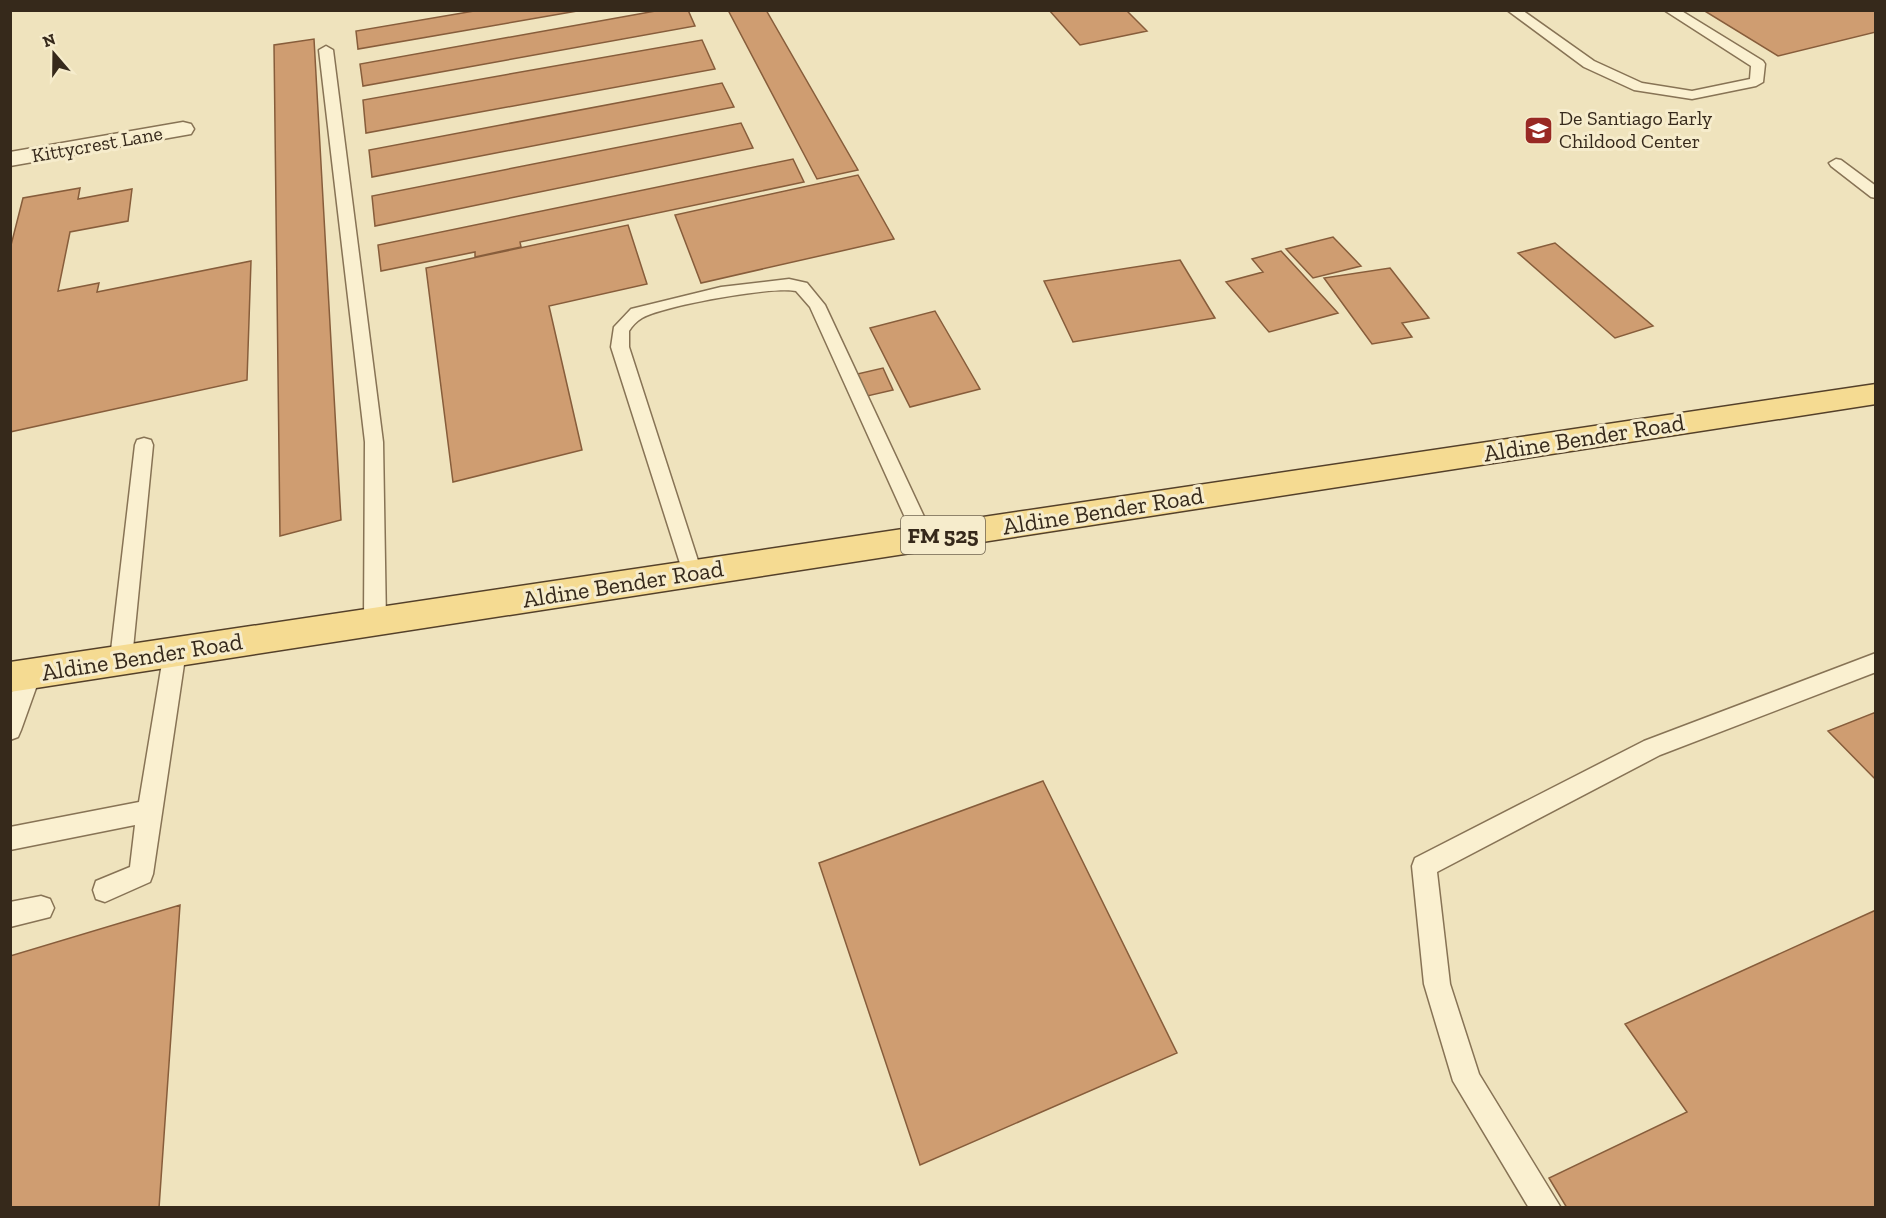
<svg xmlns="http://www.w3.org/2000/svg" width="1886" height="1218" font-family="'Zilla Slab',serif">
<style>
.building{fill:#cf9d71;stroke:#875d3b;stroke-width:1.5}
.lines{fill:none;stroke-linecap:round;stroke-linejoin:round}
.lane-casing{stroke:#877355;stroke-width:3}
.street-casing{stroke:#877355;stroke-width:3}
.primary-casing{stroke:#54402a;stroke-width:3}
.lane{fill:#faf0d0;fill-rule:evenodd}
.street{fill:#faf0d0;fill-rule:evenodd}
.primary{fill:#f5db92;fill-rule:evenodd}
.labels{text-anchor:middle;stroke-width:6;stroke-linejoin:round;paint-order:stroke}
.far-poi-label{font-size:20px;fill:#36291b;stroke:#f6eccc;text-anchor:start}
.far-street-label{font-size:20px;fill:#36291b;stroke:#f6eccc}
.shield{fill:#f6eccc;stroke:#706450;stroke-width:1.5}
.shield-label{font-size:22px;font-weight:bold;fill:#36291b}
.street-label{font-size:24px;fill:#36291b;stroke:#f6eccc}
</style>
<rect width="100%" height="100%" fill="#efe3bd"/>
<path class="building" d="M480,10H583L358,49L356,31Z
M661,10H688L695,26L363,86L360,64Z
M728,10H766L858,170L817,179Z
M1049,10H1126L1147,31L1080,45Z
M1703,10H1876V32L1778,56Z
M314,39L341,520L280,536L274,45Z
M702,40L715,69L366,133L363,100Z
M722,83L734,107L372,177L369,150Z
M741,123L753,148L375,226L372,196Z
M793,159L804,182L520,242L521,247L475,257V252L381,271L378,245Z
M858,175L894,239L701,283L675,215Z
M80,188L78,199L132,189L128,221L70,232L58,291L99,283L97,292L251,261L247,380L10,432V249L23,198Z
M628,225L647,284L549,306L582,450L453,482L426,268Z
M1333,237L1361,266L1313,278L1286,249Z
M1555,243L1653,326L1615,338L1518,253Z
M1281,251L1338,313L1269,332L1226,282L1263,272L1252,259Z
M1180,260L1215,318L1073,342L1044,281Z
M1390,268L1429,318L1402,323L1412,337L1372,344L1324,278Z
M935,311L980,389L910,407L870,328Z
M883,368L893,390L863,397L853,375Z
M1876,712V780L1828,731Z
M1043,781L1177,1053L920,1165L819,863Z
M180,905L159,1208H10V956Z
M1876,910V1208H1567L1549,1178L1687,1112L1625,1024Z"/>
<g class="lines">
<defs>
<path id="lane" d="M1507,10H1522L1594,61L1642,83L1692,91L1750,79L1751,66L1664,10H1680L1763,61L1765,64L1763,82L1756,86L1692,99L1634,90L1584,67Z
M326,46L333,50L383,442L386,622L382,628L375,631L368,628L364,622L365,442L319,50Z
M1836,159L1841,160L1876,186V198L1871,197L1831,166L1829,163Z
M789,279L807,283L825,305L934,538L931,544L924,546L917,544L810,307L796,291C773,286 662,306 642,318C637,321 632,326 629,331V347L702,573L699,579L692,581L685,579L611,347L614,327L631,309L721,287Z
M144,438L151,440L153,445L132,659L129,665L121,668L113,665L110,659L135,445L137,440Z
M175,642L183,645L186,651L153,874L150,882L105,902L96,899L93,890L96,881L130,867L135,825L10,850V827L139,802L164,651L167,645Z
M1876,653V672L1660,755L1437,872L1450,984L1479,1074L1561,1208H1529L1453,1081L1424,984L1412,866L1415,858L1644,741Z
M30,665L38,667L41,674L21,730L18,737L10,740V697L22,667Z
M41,896L50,899L54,908L50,917L10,927V902Z"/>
<path id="street" d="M183,122L191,124L194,129L191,134L10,166V152Z"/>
<path id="primary" d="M1876,384V404L10,692V662Z"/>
</defs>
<use href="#lane" class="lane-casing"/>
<use href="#street" class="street-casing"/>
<use href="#primary" class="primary-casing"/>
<use href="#lane" class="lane"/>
<use href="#street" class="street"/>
<use href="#primary" class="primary"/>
</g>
<defs>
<symbol id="school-square" viewBox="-11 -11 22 22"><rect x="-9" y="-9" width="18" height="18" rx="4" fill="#982924" stroke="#f6eccc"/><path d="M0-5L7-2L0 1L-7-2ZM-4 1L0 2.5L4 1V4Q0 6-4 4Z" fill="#fff"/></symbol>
</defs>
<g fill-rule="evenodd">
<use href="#school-square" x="1522" y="114" width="33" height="33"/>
</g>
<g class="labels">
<g class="far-poi-label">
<text x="1559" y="125">De Santiago Early<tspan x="1559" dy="23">Childood Center</tspan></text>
</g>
<g class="far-street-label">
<text transform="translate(97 144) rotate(-10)" y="7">Kittycrest Lane</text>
</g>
<rect class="shield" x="901" y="516" width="84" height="38" rx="4.5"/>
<g class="shield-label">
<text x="943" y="543">FM 525</text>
</g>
<g class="street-label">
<text transform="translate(1584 438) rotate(-9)" y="8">Aldine Bender Road</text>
<text transform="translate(1103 511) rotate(-9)" y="8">Aldine Bender Road</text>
<text transform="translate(623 584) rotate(-9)" y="8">Aldine Bender Road</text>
<text transform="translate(142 657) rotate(-9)" y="8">Aldine Bender Road</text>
</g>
</g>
<rect width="1886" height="1218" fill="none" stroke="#36291b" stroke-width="24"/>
<g transform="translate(54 54) rotate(340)" stroke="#f6eccc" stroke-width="4.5" paint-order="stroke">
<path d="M0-4.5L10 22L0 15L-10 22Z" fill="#36291b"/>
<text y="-9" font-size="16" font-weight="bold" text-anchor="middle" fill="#36291b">N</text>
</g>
</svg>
